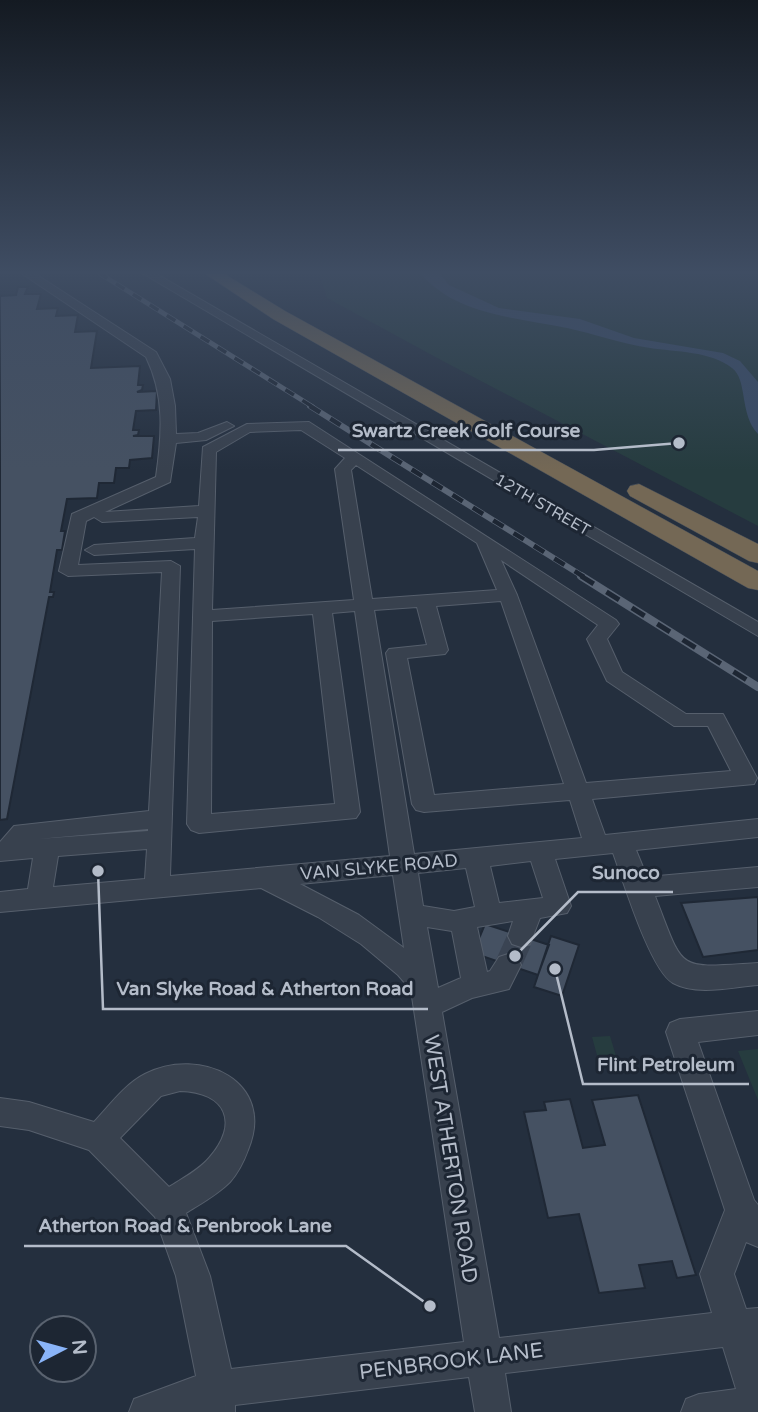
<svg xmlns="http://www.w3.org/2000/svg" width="758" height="1412" font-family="'Varela Round',sans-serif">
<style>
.green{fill:#263c3f}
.water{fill:#394c67}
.building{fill:#455162;stroke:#1f2835;stroke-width:2}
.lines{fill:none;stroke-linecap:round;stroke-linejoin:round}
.minor-tunnel{stroke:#3a4453;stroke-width:26;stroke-dasharray:26 13;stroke-linecap:butt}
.minor-casing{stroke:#565f6c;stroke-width:2}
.highway-casing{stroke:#434c59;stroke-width:1}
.minor{fill:#38414e;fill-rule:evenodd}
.highway{fill:#746855;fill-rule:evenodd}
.rail-far2-casing{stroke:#5a6575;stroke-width:5}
.rail-far1-casing{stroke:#5a6575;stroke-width:6}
.rail-casing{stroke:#5a6575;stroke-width:8}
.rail-far2{stroke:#1d2633;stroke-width:3.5;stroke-dasharray:10;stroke-linecap:butt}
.rail-far1{stroke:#1d2633;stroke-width:4.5;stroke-dasharray:12;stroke-linecap:butt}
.rail{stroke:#1d2633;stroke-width:5;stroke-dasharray:15;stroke-linecap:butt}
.labels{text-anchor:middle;stroke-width:6;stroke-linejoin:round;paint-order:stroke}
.far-street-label{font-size:16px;fill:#b4bcc9;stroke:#1d2633}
.street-label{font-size:18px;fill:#b4bcc9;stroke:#1d2633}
.near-street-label{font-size:21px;fill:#b4bcc9;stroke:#1d2633}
.leader{fill:none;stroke:#b4bcc9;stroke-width:2.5}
.callout-dot{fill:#b4bcc9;stroke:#1d2633;stroke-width:2.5}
.callout-label{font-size:19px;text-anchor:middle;font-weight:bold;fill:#b4bcc9;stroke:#1d2633;stroke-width:6;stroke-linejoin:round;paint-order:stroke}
</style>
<rect width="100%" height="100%" fill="#242f3e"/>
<path class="green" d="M319,273H758V526L441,360L327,298Z
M610,1036L619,1066H600L592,1037Z
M758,1049V1100L738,1051Z"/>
<path class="water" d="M420,273H439L449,285L499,308L580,319L634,338L723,353L740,361L758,382V434C739,414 748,380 732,368C711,351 675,352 650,348C622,344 595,334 567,328C516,317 457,316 420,273Z"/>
<path class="building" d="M18,287H28L25,294H41L37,309L58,308L56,316L78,315L75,332L97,331L91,368L140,366L138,385H143L142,390L137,392L157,391L156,410L136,411L133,430H139L138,435L133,436H154L152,458L130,460L129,468H116L114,483H99L97,498L67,499L61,531H65L62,550H57L50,592H54L53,597H49L7,819L0,820V296L16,295Z
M758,897V950L703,957L681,903Z
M485,924L549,945L538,975L473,953Z
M551,936L579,945L562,996L534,987Z
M638,1095L696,1275L677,1278L672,1261L639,1265L645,1288L599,1293L579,1214L548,1218L524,1112L546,1110L544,1102L570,1099L583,1148L605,1145L592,1100Z"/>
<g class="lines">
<path class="minor-tunnel" d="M508,965L521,936"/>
<defs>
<path id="minor" d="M21,273H34L156,352L170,379L175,406L176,434L198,433L227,422L234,426L206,440L176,443L170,482L105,512L199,506L203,447L247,424L309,422L616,620L619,624L607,639L622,672L686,714H723L757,778L754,784L592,799L605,835L758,819V837L636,850L647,877L758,867V887L655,896C685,973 675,968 758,963V985C732,987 697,996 673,983C650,970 623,880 613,853L555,859L571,906L567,913L540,918L530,944L521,947L512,944L508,936L513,921L477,927L487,972L490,971L499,957L508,954L517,957L521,965L509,989L472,998L442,1012L499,1338L712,1313L700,1274L725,1210L666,1032L670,1023L680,1019L758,1011V1035L698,1042L754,1200L758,1205V1247L746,1242L734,1274L746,1309L758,1308V1412H681L686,1399L699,1394L736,1389L723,1347L505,1373L511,1412H475L469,1377L235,1405V1412H129L134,1399L196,1376L176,1276L155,1217L89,1150L29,1130L0,1126V1098L29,1102L94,1122C109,1106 125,1084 145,1074C200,1046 277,1081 248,1150C244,1161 238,1173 230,1182C217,1195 200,1204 186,1213L210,1276L231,1369L464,1342L411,990L398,975L361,944L318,917L261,888L0,912V892L28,889L33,858L0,861V842L14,826L149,811L162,572L68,576L59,571L72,514L156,477C162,434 165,396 146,357ZM301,430L345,458L335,469L354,600L212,610L216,452L250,432ZM356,465L477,543L497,590L372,599L351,470ZM94,517L102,522L198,517L195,538L94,545L85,550L94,555L195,549L187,824L191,830L199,833L356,818L360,812L332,613L355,611L390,856L170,876L180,566L171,561L78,565L86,521ZM501,560L598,625L587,639L607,681L674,726H708L731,771L586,783L517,595ZM501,601L564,784L434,795L407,658L445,654L448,650L436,606ZM417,607L427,645L389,649L386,653L412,804L416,810L424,812L570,800L582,838L414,854L374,610ZM313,614L335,804L211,814L212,621ZM148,829V831L38,839ZM147,849L145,879L53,887L58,856ZM531,861L543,898L499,903L490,866ZM466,868L475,907L454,911L423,906L418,873ZM393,875L404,948L359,915L300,884ZM427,927L452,931L461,978L438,988ZM180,1091C226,1092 240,1123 209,1158C199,1170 183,1178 169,1187L120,1138L161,1096Z
M142,273H155L758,622V636Z"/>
<path id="highway" d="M204,273H223L285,311L758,571V590L748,588L273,319Z
M639,484L758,544V563L749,561L630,496L627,491L630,486Z"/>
</defs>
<use href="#minor" class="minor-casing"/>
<use href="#highway" class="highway-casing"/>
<use href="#minor" class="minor"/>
<use href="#highway" class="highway"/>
<defs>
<path id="rail-far2" d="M99,273L313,407"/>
<path id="rail-far1" d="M310,406L584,577"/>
<path id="rail" d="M581,576L758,687"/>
</defs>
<use href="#rail-far2" class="rail-far2-casing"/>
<use href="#rail-far1" class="rail-far1-casing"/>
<use href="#rail" class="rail-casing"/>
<use href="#rail-far2" class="rail-far2"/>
<use href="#rail-far1" class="rail-far1"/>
<use href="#rail" class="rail"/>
</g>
<linearGradient id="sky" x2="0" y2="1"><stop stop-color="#141a22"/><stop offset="0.58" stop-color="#3f4d63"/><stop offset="1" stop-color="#3f4d63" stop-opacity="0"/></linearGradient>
<rect width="758" height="470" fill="url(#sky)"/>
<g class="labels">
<g class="far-street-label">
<text transform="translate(543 504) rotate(30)" y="6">12TH STREET</text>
</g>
<g class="street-label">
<text transform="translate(379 867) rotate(-5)" y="6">VAN SLYKE ROAD</text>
</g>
<g class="near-street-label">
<text transform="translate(451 1159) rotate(81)" y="7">WEST ATHERTON ROAD</text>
<text transform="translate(451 1361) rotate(-7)" y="7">PENBROOK LANE</text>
</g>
</g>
<path class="leader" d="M679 443L594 450H338M515 956L578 892H673M98 871L103 1009H428M555 969L583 1084H749M430 1306L346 1246H24"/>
<g class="callout-dot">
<circle cx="679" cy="443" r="7"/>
<circle cx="515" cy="956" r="7"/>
<circle cx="98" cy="871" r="7"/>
<circle cx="555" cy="969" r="7"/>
<circle cx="430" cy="1306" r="7"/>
</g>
<g class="callout-label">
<text x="466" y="437">Swartz Creek Golf Course</text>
<text x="626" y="879">Sunoco</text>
<text x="265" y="995">Van Slyke Road &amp; Atherton Road</text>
<text x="666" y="1071">Flint Petroleum</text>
<text x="185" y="1232">Atherton Road &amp; Penbrook Lane</text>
</g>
<g transform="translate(63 1349) rotate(84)"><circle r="33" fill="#1d2633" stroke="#59626f" stroke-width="2"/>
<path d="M0-5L12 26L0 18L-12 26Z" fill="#8ab4f8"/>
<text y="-10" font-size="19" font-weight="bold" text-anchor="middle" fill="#b4bcc9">N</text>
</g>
</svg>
